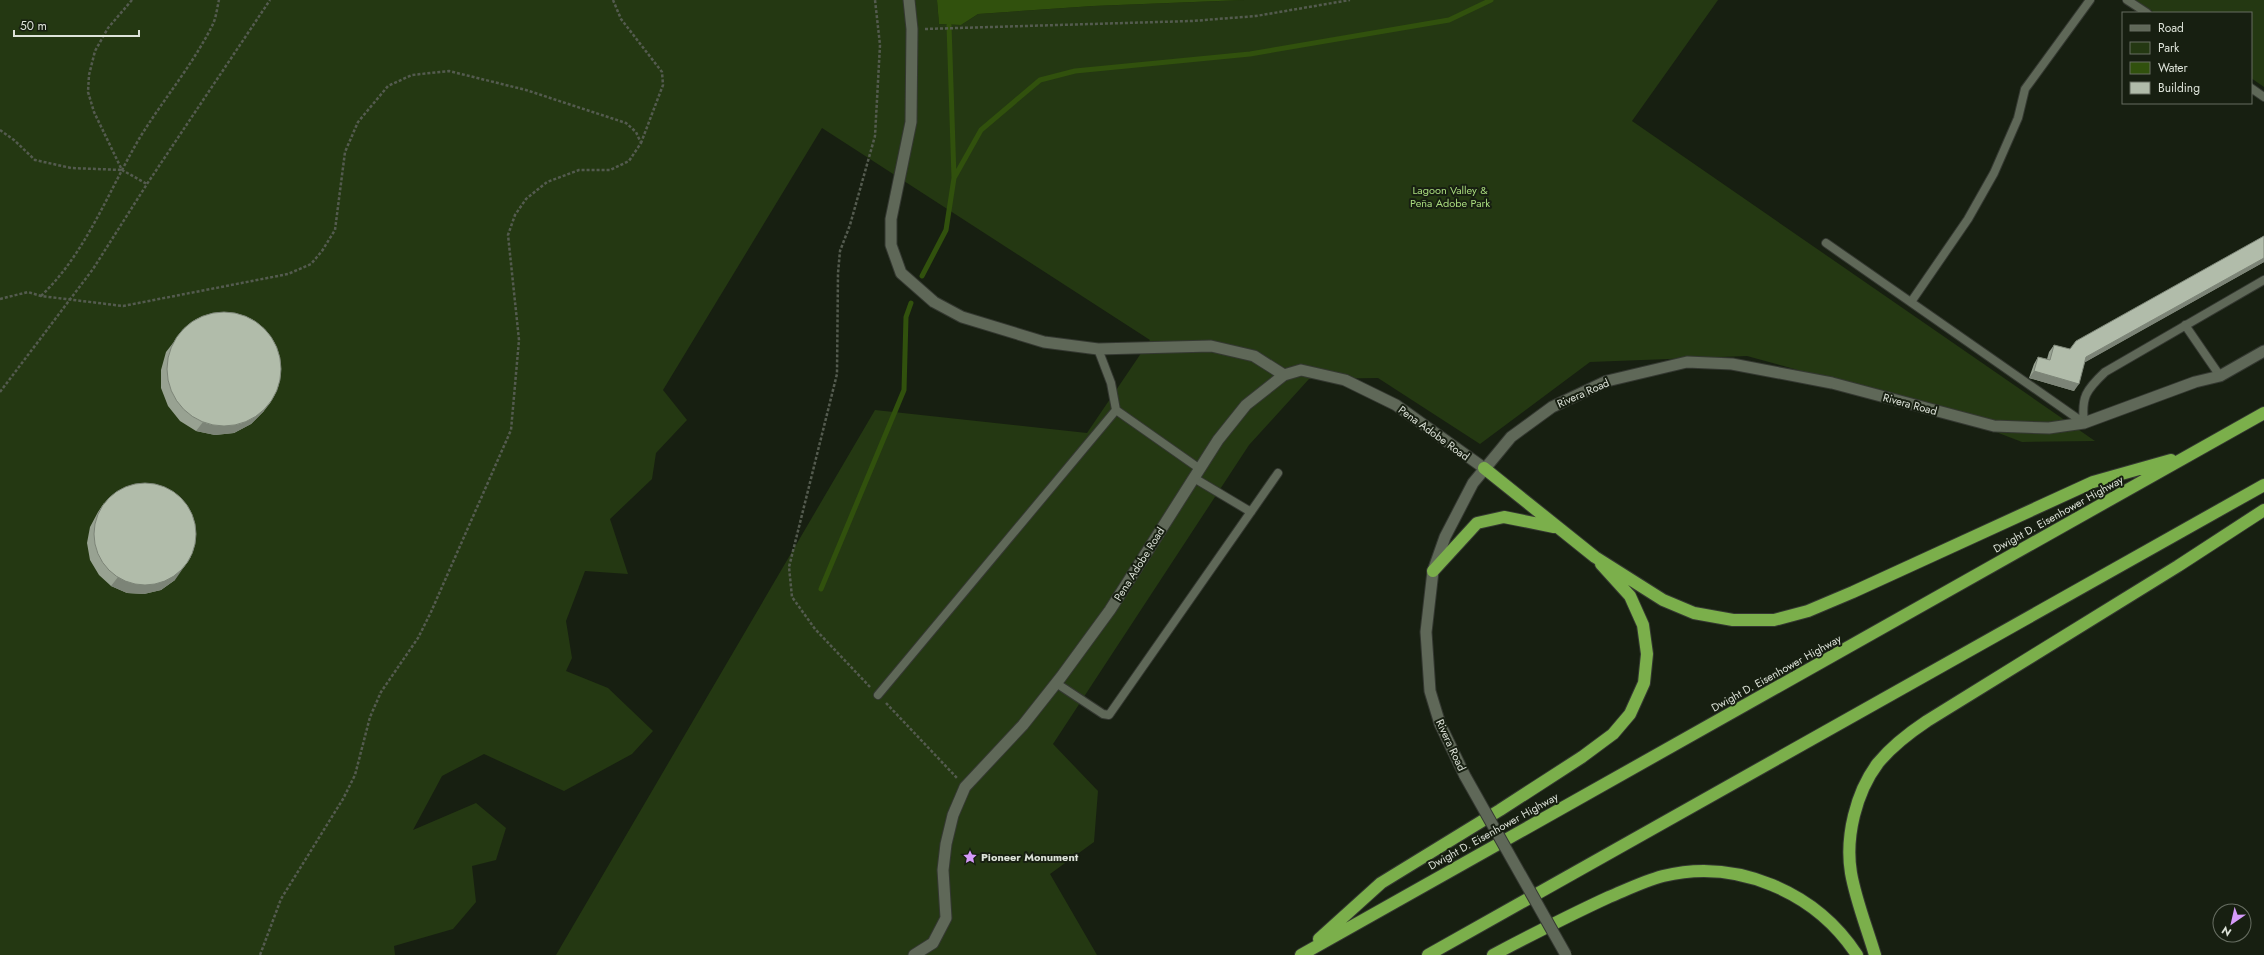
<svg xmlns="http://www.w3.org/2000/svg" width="2264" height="955" font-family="Jost,sans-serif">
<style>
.green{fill:#243812}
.water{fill:#31510d}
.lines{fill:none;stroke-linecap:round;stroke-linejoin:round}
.stream{stroke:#31510d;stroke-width:5}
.service-casing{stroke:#343831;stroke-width:10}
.minor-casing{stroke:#343831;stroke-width:13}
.tertiary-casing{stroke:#343831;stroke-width:13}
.motorway-casing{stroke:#343831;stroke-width:14}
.path{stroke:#545b4f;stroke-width:2.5;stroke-dasharray:3 2;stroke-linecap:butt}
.service{stroke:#5f6858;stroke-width:8}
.minor{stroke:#5f6858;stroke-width:11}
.tertiary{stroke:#5f6858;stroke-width:11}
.motorway{stroke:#7baf4b;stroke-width:12}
.tertiary-bridge-casing{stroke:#343831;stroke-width:13;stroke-linecap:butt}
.tertiary-bridge{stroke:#5f6858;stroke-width:11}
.wall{fill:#98a292}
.shaded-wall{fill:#7c8477}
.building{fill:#b1bcaa;stroke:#7c8477}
.labels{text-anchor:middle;stroke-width:4;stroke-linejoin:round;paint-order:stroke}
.park-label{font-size:11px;fill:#a8da7e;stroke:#171f11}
.street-label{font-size:11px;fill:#dde3d9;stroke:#171f11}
.poi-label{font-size:11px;font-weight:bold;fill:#dde3d9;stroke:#171f11;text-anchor:start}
</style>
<rect width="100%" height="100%" fill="#171f11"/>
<path class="green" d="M0,0H937L939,24L961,25L978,14L1093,6L1244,0H1718L1632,121L2095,441L2022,442L1928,406L1747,356L1590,362L1480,444L1378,378L1309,379L1249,445L1053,744L1098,791L1094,842L1050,874L1097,955H556L875,410L1087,433L1150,340L822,128L663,390L687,420L656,453L652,479L610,519L628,574L585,571L566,621L572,658L566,671L608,688L653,731L632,754L564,791L484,754L442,776L413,830L476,803L506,828L496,860L472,866L476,902L453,929L394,946L395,955H0Z
M2135,0H2264V87L2251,78V13H2155Z"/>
<path class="water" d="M937,0H1244L1093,6L978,14L961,25L939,24Z"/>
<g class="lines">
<path class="stream" d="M949,25L954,178
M922,276L946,230L954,178L981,130L1040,80L1075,71L1250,54L1449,20L1491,0
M821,589L904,390L906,317L911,303"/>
<defs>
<path id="service" d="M2127,0L2147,13
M2251,88L2264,97
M1826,243L2084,423
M1911,302L1968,219L1994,173L2018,118L2025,89L2090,0
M2185,325L2220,376
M1098,349L1111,383L1116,410L1200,469
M2084,423C2081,397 2086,390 2105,372L2264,280
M1194,478L1251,512
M1056,683L1103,714L1109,715L1278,473
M878,695L1116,410"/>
<path id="minor" d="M909,0L912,29L911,122L891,219V245L901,273L934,302L962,317L1044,342L1098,349L1211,346L1254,356L1284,375
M914,955L933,943L946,918L943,870L946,844L953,815L965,787L1023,725L1061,677L1110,610L1218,440L1246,405L1284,375L1301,370L1345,380L1396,405L1484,468"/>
<path id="tertiary" d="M1465,776L1440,724L1430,691L1426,632L1433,571L1445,537L1473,483L1511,437L1552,407L1607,381L1687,362L1732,364L1832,383L1994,426L2049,428L2084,423L2195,382L2220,376L2264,351"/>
<path id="motorway" d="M1484,468L1595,557L1663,600L1694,613L1733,620H1774L1808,611L1853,592L2093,482L2171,460
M1433,571L1477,523L1504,517L1554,527
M1319,939L1381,883L1500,810L1582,757L1613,734L1630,714L1644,683L1647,654L1643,625L1630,596L1601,564
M1301,955L2264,413
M1428,955L2264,485
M1493,955C1531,935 1570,915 1609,897C1626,890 1644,881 1663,876C1737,858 1816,892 1857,955
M1875,955C1867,928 1856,901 1851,873C1845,837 1856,792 1878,763C1892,746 1909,733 1927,721L2178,566L2264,510"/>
</defs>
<use href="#service" class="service-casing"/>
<use href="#minor" class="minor-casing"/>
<use href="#tertiary" class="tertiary-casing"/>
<use href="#motorway" class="motorway-casing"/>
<path class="path" d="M132,0L108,28L95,51L89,75L88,92L94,112L122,170L147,184
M613,0L621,19L662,72L663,85L641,143
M925,29L1192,21L1256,16L1350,0
M0,130L14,140L35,160L71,168L122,170
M41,296C86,253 108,192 139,139C162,101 192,66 212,26C216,19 217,8 219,0
M0,299L28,292L41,296L123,306L288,274L311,264L322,251L335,230L345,152L358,122L388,86L412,75L449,71L526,90L626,123L636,132L641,143L629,161L610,170H579L547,182L526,199L515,215L508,235L519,340L511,430L431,612L418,638L381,692L370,717L355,775L343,799L281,899L260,955
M0,392L93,269L147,184L270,0
M870,687L815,629L792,597L789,567L837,374L838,273L840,251L850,225L875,136L880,45L875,0
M886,703L957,778"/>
<use href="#service" class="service"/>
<use href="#minor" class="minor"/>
<use href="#tertiary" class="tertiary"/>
<use href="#motorway" class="motorway"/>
<defs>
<path id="tertiary-bridge" d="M1465,776L1566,955"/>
</defs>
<use href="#tertiary-bridge" class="tertiary-bridge-casing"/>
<use href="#tertiary-bridge" class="tertiary-bridge"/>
</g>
<path class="wall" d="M2264,236V262L2085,362L2074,391L2029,378L2034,364L2038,357L2047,359L2049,352L2054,345L2070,349Z
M173,343L264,411L251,424L234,433L215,435L196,431L180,421L168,406L161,388V370L166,352Z
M104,503L175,580L161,590L144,594L127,593L111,586L99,575L90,560L87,543L90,527L98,512Z"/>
<path class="shaded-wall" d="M2264,258V262L2082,364L2086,357Z
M2034,371L2079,384L2074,391L2029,378Z
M271,402L264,411L251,424L234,433L215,435L196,431L203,422Z
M191,557L175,580L161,590L144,594L127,593L111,586L118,577Z"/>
<path class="building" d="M2264,236V258L2086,357L2079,384L2034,371L2038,357L2050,360L2054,345L2070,349L2076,341Z
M167 369a57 57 0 1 1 114 0a57 57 0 1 1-114 0Z
M94 534a51 51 0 1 1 102 0a51 51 0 1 1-102 0Z"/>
<defs>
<symbol id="sight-bare" viewBox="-9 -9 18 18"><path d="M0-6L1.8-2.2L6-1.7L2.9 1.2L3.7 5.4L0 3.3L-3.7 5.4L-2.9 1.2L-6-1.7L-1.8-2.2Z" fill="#d69bfa" stroke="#171f11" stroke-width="2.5" paint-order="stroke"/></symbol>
</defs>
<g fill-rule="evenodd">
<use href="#sight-bare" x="960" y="847" width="20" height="20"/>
</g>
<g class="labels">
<g class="park-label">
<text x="1450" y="194">Lagoon Valley &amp;<tspan x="1450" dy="13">Peña Adobe Park</tspan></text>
</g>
<g class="street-label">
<text transform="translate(1583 393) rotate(-24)" y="4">Rivera Road</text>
<text transform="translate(1910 404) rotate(15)" y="4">Rivera Road</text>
<text transform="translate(1434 433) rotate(36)" y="4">Pena Adobe Road</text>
<text transform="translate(2058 514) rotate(-29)" y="4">Dwight D. Eisenhower Highway</text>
<text transform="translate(1139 564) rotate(-58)" y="4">Pena Adobe Road</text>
<text transform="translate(1776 673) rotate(-29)" y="4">Dwight D. Eisenhower Highway</text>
<text transform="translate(1451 745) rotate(65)" y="4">Rivera Road</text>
<text transform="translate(1493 831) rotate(-29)" y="4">Dwight D. Eisenhower Highway</text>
</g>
<g class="poi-label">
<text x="981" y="861">Pioneer Monument</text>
</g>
</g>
<rect x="2122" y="12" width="130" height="92" fill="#171f11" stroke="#666d61"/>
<rect x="2130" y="25" width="20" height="6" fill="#5f6858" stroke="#666d61"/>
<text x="2158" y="32" font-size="12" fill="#dde3d9">Road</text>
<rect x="2130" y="42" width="20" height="12" fill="#243812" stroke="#666d61"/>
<text x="2158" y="52" font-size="12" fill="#dde3d9">Park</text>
<rect x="2130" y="62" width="20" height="12" fill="#31510d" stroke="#666d61"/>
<text x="2158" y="72" font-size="12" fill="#dde3d9">Water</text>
<rect x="2130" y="82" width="20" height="12" fill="#b1bcaa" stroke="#666d61"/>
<text x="2158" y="92" font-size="12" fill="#dde3d9">Building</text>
<g transform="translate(2232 923) rotate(214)"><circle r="19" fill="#171f11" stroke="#666d61"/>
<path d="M0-3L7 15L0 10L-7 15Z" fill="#d69bfa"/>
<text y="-6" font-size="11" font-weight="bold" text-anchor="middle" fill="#dde3d9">N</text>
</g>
<path d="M14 30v6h125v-6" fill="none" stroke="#dde3d9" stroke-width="2"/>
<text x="20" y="30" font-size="12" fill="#dde3d9" stroke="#171f11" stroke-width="3" paint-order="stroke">50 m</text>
</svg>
